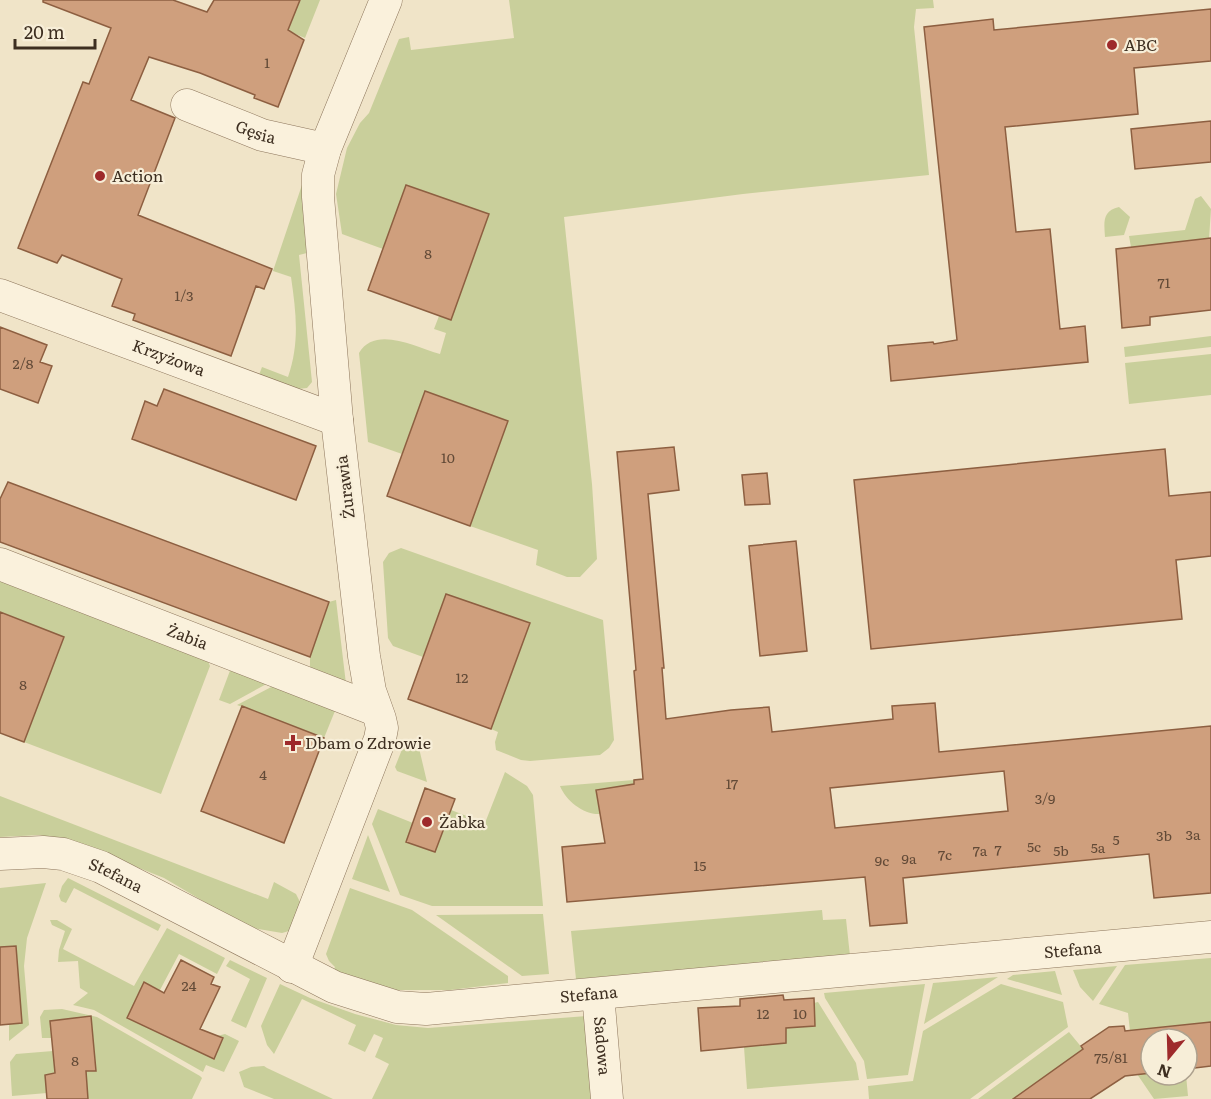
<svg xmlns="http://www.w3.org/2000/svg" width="1211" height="1099" font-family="Literata,serif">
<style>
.green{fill:#c9cf9b}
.building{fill:#cf9f7d;stroke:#8d5f41;stroke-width:1.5;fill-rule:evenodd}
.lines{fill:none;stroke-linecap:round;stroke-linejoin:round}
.minor-casing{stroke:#8d765c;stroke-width:33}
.minor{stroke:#faf1dc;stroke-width:32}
.poi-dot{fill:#9e2a2b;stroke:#f7eed8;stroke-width:2}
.labels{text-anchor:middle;stroke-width:4.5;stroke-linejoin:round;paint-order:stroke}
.number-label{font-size:14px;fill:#624a37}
.poi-label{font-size:16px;fill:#3d2e20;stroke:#f7eed8;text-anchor:start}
.street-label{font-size:16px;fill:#3d2e20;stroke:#f7eed8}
</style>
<rect width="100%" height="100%" fill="#f0e4c8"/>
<path class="green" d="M300,0H320L305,38L288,31Z
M509,0H933L934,8L916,9L914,27L929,175L743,194L564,217L592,484L597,559L580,577H567L536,565L538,550L470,526L508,421L425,391L402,454L368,442L359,353C375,325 416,347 440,354L446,333L434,329L439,316L451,320L488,214L406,185L383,249L342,234L336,194L347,148L360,123L369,113L399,39L409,37L411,50L514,38Z
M306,173L311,252L299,255L312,382L307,388L298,389L259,375L262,367L288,377C300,342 296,312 291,277L273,271Z
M1201,196L1211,209L1209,239L1131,247L1129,236L1185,230L1195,199Z
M1119,207L1130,217L1124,235L1105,237C1104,222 1102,211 1119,207Z
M1211,336V347L1125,357L1124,347Z
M1211,354V395L1129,404L1125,363Z
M401,548L603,620L614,740L609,748L600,755L530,761L521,760L496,750L495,742L498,732L491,729L530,623L446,594L423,657L393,646L388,638L383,562L389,553Z
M0,577L207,659L210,666L161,794L24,742L0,612Z
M336,600L346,684L310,674V657L329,602Z
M231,668L272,681L230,704L219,700Z
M279,683L337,706L324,738L237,705Z
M409,741L419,748L427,782L397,771L395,767L405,742Z
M505,772L527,786L533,795L543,906H432L400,895L372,824L378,809L413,823L406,842L435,852L451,810L485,823Z
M634,780L635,808L618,787L596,790L600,814C584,815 566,801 560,786Z
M0,796L268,899L274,882L296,894L300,902L301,911L295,925L289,931L282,933L247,927L164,878L92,849L40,835L0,837Z
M368,835L390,892L352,879Z
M68,878L161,925L158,931L74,888L66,903L61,901L59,896L62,886Z
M46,883L27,938L24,966L29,1025L9,1041V1024L22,1023L19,982L0,983V888Z
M350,888L412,910L508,976V983L450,990H394L333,972L335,967L329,961L326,954Z
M822,910L823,920L846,919L850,956L576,979L571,931Z
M543,914L549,974L522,976L436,915Z
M50,920H57L72,929L63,949L134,986L167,928L225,958L217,974L179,954L160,990L144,983L127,1018L214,1058L223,1039L217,1036L225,1034L239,1041L224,1072L206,1065L203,1072L94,1010L73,1005L88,993L80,988L78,961L58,962L59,950L65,931L52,925Z
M1211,958V1022L1130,1031L1128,1013L1099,1004L1125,965Z
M230,960L267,978L246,1028L231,1021L250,979L226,966Z
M1117,966L1093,1001L1080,987L1073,970Z
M1055,971L1062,995L1007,979L1013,975Z
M998,977L924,1024L933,983Z
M280,984L310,998L355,1014L396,1025L428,1028L587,1016L595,1099H372L389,1064L375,1057L383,1038L374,1034L365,1052L348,1044L356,1025L302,999L274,1054L267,1045L261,1026Z
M925,984L908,1075L867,1079L864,1061L825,998L824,993Z
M1001,984L1063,1002L1068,1027L970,1099H869L868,1086L913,1081L923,1031Z
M818,1002L856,1063L859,1080L747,1089L744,1047L786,1043V1028L815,1026L814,1003Z
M62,1009L97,1017L200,1076L202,1078L192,1099H88L86,1071L96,1070L91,1017L50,1021L52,1038H42L40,1017L44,1010Z
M1069,1032L1083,1049L1013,1099H978Z
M53,1051L55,1073L45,1075L47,1093L12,1096L10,1062L16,1054Z
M264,1066L267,1068L333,1099H274L244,1087L239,1072L251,1067Z
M1151,1073V1075H1186L1188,1096L1154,1099L1137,1074Z"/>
<path class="building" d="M43,0H173L207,12L214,0H300L288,30L304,40L278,107L254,98L255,95L200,73L149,57L131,100L175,118L138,215L272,269L264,289L256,286L231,356L133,320L135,314L112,306L122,279L62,255L57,263L18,248L83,82L89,84L111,28L43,2Z
M1211,9V61L1134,68L1138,114L1005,127L1016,232L1050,229L1060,329L1085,326L1088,362L891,381L888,346L933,342L934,344L957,340L924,27L993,19L994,30Z
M1211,121V162L1135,169L1131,129Z
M406,185L489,214L451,320L368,290Z
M1211,238V310L1150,317V325L1122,328L1116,249Z
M0,327L47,345L40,362L52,366L38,403L0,389Z
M164,389L316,446L296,500L132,439L145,401L157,406Z
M425,391L508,421L470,526L387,496Z
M674,447L679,490L648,494L664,668H662L666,719L731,710L769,707L772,732L893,719L892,706L935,703L939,752L1211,726V893L1154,898L1149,854L903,878L907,923L870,926L865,877L567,902L562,847L605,843L596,790L634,784V780L643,779L634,671L636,670L617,452ZM1004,771L1008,811L835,828L830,788Z
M1165,449L1169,496L1211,492V556L1176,560L1182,619L871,649L854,480Z
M767,473L770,504L745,505L742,475Z
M8,482L329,602L310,657L0,542V499Z
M796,541L807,651L760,656L749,546Z
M446,594L530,623L491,729L408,699Z
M0,612L64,637L24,742L0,733Z
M242,706L324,738L284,843L201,811Z
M425,788L455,799L435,852L406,842Z
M16,946L22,1023L0,1025V947Z
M181,960L214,977L211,984L220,987L200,1029L223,1038L214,1059L127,1018L144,982L164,993Z
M783,995L784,1000L814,998L815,1026L786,1028V1043L701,1051L698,1008L740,1006V999Z
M91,1016L96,1071H86L88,1099H47L45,1075L55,1073L50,1021Z
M1211,1022V1066L1187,1069V1039H1151V1073L1125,1076L1090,1099H1013L1083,1049L1081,1046L1109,1027L1124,1026L1125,1031Z"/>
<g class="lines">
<defs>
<g id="minor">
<path id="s1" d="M187,105L262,135L325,149"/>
<path id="s2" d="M0,295L337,420"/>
<path id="s3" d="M0,564L376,710"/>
<path id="s4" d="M0,854L43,852L63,854L101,867L334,987L397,1007L426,1009L1211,937"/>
<path d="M292,967L380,739L382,728L380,719L370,691L364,656L337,420L318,197V175L325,149L386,0"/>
<path id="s5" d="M598,994L607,1099"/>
</g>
</defs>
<use href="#minor" class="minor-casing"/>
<use href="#minor" class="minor"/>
</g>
<g class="poi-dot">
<circle cx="1112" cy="45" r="6"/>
<circle cx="100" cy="176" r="6"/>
<path d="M290 734h6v6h6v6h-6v6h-6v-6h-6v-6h6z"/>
<circle cx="427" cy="822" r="6"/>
</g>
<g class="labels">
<g class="number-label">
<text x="267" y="68">1</text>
<text x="428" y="259">8</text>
<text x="1164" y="288">71</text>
<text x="184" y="301">1/3</text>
<text x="23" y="369">2/8</text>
<text x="448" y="463">10</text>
<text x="462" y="683">12</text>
<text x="23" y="690">8</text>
<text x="263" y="780">4</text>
<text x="732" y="789">17</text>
<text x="1045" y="804">3/9</text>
<text x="1193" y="840">3a</text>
<text x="1164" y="841">3b</text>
<text x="1116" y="845">5</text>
<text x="1034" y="852">5c</text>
<text x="1098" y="853">5a</text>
<text x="998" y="855">7</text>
<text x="980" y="856">7a</text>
<text x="1061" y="856">5b</text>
<text x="945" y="860">7c</text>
<text x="909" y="864">9a</text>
<text x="882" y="866">9c</text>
<text x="700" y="871">15</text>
<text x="189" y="991">24</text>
<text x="763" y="1019">12</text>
<text x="800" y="1019">10</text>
<text x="1111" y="1063">75/81</text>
<text x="75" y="1066">8</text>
</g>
<g class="poi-label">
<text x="1124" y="51">ABC</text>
<text x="112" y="182">Action</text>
<text x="305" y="749">Dbam o Zdrowie</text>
<text x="439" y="828">Żabka</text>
</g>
<g class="street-label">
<text dy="6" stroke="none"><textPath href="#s1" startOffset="74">Gęsia</textPath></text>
<text dy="6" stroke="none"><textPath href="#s2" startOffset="180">Krzyżowa</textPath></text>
<text transform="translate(345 487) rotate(-97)" y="6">Żurawia</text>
<text dy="6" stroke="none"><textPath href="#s3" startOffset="201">Żabia</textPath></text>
<text dy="6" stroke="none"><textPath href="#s4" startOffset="120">Stefana</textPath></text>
<text dy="6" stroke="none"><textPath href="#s4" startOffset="1110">Stefana</textPath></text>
<text dy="6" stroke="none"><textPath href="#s4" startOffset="624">Stefana</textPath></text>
<text dy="6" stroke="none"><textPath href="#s5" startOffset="52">Sadowa</textPath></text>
</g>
</g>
<g transform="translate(1169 1057) rotate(199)"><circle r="28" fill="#f7eed8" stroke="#ada18e" stroke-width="1.5"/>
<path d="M0-4.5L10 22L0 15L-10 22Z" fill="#9e2a2b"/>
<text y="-9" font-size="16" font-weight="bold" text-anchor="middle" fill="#3d2e20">N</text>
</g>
<path d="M15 39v9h80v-9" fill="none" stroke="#3d2e20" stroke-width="3"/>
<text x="24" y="39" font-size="18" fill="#3d2e20" stroke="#f7eed8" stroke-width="4.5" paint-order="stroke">20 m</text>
</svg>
